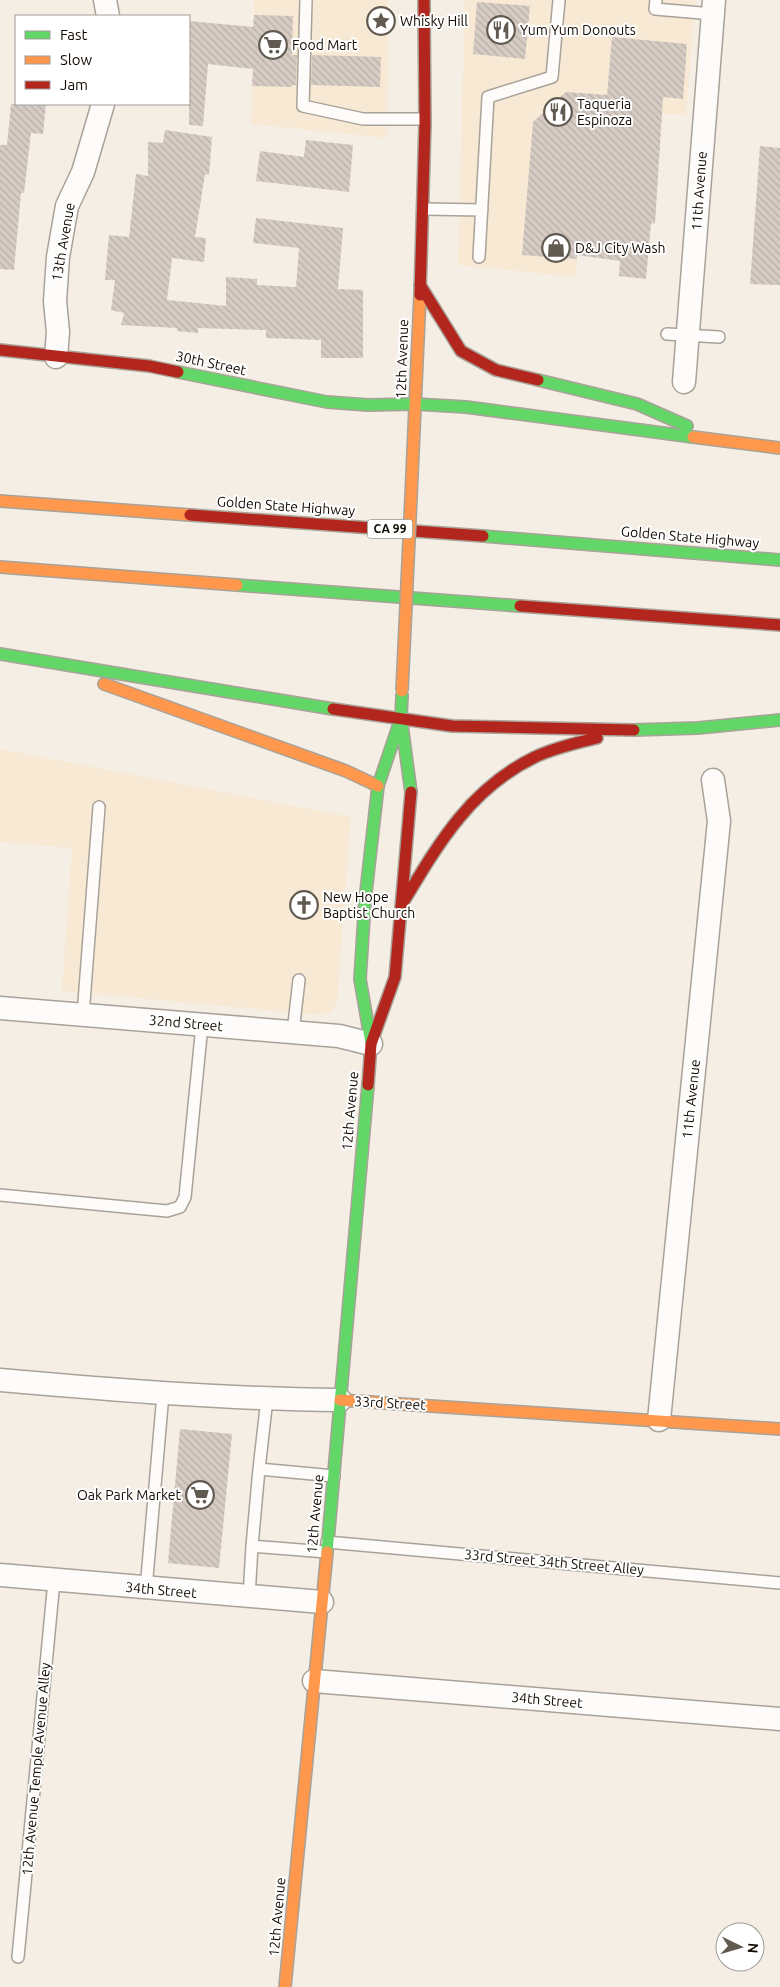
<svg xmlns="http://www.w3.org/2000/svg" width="780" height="1987" font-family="Ubuntu,sans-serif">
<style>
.built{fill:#f8e9d4}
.building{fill:url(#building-back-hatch)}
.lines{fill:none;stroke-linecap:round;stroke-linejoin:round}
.lane-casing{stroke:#a8a298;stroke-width:14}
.street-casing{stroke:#a8a298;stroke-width:25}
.fast-casing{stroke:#a8a298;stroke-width:14}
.slow-casing{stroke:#a8a298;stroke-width:14}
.jam-casing{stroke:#a8a298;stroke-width:14}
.lane{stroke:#fefcfb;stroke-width:11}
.street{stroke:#fefcfb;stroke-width:22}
.fast{stroke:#63d668;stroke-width:11}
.slow{stroke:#ff974d;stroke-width:11}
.jam{stroke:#b3261e;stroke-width:11}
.slow-bridge-casing{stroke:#a8a298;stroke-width:14;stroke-linecap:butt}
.slow-bridge{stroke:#ff974d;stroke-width:11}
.labels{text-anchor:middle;stroke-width:4;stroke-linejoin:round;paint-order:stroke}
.shield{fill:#fff;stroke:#59544e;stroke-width:1}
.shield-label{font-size:12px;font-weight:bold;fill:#120b02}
.poi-label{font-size:14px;fill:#120b02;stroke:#fff;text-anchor:start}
.street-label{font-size:14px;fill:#120b02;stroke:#fff}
</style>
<defs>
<pattern id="building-back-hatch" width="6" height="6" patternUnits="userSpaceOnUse" patternTransform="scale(1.25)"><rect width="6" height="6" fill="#d6ccc4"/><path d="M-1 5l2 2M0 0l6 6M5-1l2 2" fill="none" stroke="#b7aea7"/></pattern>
</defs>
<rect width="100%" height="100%" fill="#f5eee4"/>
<path class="built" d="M254,0H388L387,138L251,124Z
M465,0H695L686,115L590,108L576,277L458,265Z
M0,749L351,817L337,1002L331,1012L322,1015L62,991L72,848L0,842Z"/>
<path class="building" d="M477,2L530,6L525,59L473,54Z
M254,15L293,16L292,55H297L296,85H292V87L252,86L253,69L208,64L203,126L189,125V21L253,27Z
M612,37L687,44L683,99L663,97L655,224L651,223L646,279L619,276L620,261L577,255V259L522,255L533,122L566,92L607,95Z
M312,55L381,57L380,87L311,85Z
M11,104H46L43,134L31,133L24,193H21L14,270L0,269V145H7Z
M165,130L212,137L209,175L205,174L195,237L206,238L204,262L172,258L167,300L226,306V277L257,279V285L296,287L299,248L253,243L256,218L343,228L338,289L363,290V358H321V340L266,338V330L198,328V333L177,331V328L121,325L124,313L111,310L115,280H105L109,235L129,237L136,174L148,176V142L163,143Z
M306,140L353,145L349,192L256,181L260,151L304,157Z
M760,146L780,148V285L750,284Z
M180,1429L232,1434L219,1568L168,1563Z"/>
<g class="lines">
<defs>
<path id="lane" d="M306,0L303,106L363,119H425
M656,0L655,9L713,14
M424,209L482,210
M479,257L488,97L552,77L559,0
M667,334L719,337
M83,1015L99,807
M293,1032L299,980
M0,1195L167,1211L180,1207L185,1197L202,1025
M259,1469L267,1399
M327,1542L780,1583
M326,1552L252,1546L259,1469L334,1476
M146,1589L163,1394
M249,1597L252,1546
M18,1957L54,1581"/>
<path id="street" d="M105,0L108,16
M56,357L58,332L55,301L58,257L67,206L83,172L103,104
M684,382L714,0
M0,1008L339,1036L371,1044
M0,1380C113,1390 226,1399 340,1400
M659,1420L719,821L713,780
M0,1575L322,1602
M314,1681L780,1719"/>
<path id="fast" d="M178,372L327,402L368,405L415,404
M538,380L637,404L687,426
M415,404L466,407L693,437
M483,536L780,560
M237,585L520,606
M0,654L333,709
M402,695L401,718L411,792
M634,730L698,728L780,720
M371,1043L360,979L365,901L378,786L400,721
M327,1552L368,1085"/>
<path id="slow" d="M693,437L780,448
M411,497L420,295
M0,501L190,515
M0,567L237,585
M104,684L346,771L378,786
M340,1400L780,1429
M285,1987L327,1552"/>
<path id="jam" d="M420,285L461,351L496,370L538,380
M420,295L425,124L424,0
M0,350L149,366L178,372
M190,515L483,536
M520,606L780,625
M333,709L452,726L634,730
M401,906C437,846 469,789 535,757C554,748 576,743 597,738
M368,1085L371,1044L395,977L411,792"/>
</defs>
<use href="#lane" class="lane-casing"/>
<use href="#street" class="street-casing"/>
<use href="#fast" class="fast-casing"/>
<use href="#slow" class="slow-casing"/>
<use href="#jam" class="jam-casing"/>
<use href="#lane" class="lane"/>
<use href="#street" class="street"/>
<use href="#fast" class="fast"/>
<use href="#slow" class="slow"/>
<use href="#jam" class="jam"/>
<defs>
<path id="slow-bridge" d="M402,691L411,497"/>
</defs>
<use href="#slow-bridge" class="slow-bridge-casing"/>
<use href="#slow-bridge" class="slow-bridge"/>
</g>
<defs>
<symbol id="sight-ring" viewBox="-11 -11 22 22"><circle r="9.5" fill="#fff" stroke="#615a51" stroke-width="1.5"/><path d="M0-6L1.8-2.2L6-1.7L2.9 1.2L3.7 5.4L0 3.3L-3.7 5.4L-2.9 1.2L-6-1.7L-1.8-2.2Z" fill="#615a51"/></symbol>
<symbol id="restaurant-ring" viewBox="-11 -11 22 22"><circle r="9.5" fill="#fff" stroke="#615a51" stroke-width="1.5"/><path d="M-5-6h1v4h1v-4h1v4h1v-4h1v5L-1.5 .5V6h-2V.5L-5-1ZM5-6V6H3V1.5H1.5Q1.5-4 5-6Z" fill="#615a51"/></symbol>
<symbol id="supermarket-ring" viewBox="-11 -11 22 22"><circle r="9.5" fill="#fff" stroke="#615a51" stroke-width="1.5"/><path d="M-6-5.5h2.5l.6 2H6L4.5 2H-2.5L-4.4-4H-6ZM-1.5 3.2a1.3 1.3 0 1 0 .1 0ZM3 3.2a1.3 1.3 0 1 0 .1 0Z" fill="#615a51"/></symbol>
<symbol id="shop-ring" viewBox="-11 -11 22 22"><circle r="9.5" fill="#fff" stroke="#615a51" stroke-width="1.5"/><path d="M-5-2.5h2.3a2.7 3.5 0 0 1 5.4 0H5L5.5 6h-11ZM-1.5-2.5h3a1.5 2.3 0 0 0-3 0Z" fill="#615a51"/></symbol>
<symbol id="church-ring" viewBox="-11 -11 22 22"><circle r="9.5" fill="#fff" stroke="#615a51" stroke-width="1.5"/><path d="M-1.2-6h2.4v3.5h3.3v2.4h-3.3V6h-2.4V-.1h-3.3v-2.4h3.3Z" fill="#615a51"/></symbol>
</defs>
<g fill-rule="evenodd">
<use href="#sight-ring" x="365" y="5" width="32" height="32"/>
<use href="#restaurant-ring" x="485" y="14" width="32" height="32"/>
<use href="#supermarket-ring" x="257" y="29" width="32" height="32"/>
<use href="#restaurant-ring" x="542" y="96" width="32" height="32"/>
<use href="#shop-ring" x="540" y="232" width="32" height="32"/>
<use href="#church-ring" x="288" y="889" width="32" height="32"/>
<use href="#supermarket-ring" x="184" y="1479" width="32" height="32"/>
</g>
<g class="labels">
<rect class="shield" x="367.5" y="519.5" width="45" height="19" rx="4"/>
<g class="shield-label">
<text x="390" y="533">CA 99</text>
</g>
<g class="poi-label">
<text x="400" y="26">Whisky Hill</text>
<text x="520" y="35">Yum Yum Donouts</text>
<text x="292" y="50">Food Mart</text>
<text x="577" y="109">Taqueria<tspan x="577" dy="16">Espinoza</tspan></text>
<text x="575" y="253">D&amp;J City Wash</text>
<text x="323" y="902">New Hope<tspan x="323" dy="16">Baptist Church</tspan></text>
<text x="181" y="1500" text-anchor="end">Oak Park Market</text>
</g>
<g class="street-label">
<text transform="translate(699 191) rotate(-86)" y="5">11th Avenue</text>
<text transform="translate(63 242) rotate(-80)" y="5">13th Avenue</text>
<text transform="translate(402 359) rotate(-88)" y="5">12th Avenue</text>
<text transform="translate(211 363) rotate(12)" y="5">30th Street</text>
<text transform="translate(286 506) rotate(4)" y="5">Golden State Highway</text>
<text transform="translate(690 537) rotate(5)" y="5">Golden State Highway</text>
<text transform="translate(186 1023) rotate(5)" y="5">32nd Street</text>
<text transform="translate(691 1099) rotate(-84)" y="5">11th Avenue</text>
<text transform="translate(350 1111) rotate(-85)" y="5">12th Avenue</text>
<text transform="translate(390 1403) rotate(3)" y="5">33rd Street</text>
<text transform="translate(315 1514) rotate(-85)" y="5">12th Avenue</text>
<text transform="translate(554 1562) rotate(5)" y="5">33rd Street 34th Street Alley</text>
<text transform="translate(161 1590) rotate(5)" y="5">34th Street</text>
<text transform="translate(547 1700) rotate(5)" y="5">34th Street</text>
<text transform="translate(36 1769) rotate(-85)" y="5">12th Avenue Temple Avenue Alley</text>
<text transform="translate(277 1917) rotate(-85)" y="5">12th Avenue</text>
</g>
</g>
<rect x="15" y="15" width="175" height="90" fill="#ffffff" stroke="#a09d9a"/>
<rect x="25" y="31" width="25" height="8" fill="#63d668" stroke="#a09d9a"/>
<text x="60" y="40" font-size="15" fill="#120b02">Fast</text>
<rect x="25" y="56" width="25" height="8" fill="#ff974d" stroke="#a09d9a"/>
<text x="60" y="65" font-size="15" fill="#120b02">Slow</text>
<rect x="25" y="81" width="25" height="8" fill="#b3261e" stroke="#a09d9a"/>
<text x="60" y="90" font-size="15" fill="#120b02">Jam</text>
<g transform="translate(740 1947) rotate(95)"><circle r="24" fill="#ffffff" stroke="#a09d9a"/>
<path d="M0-4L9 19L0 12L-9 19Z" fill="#615a51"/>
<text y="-8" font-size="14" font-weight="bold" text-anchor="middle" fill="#120b02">N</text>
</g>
</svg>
